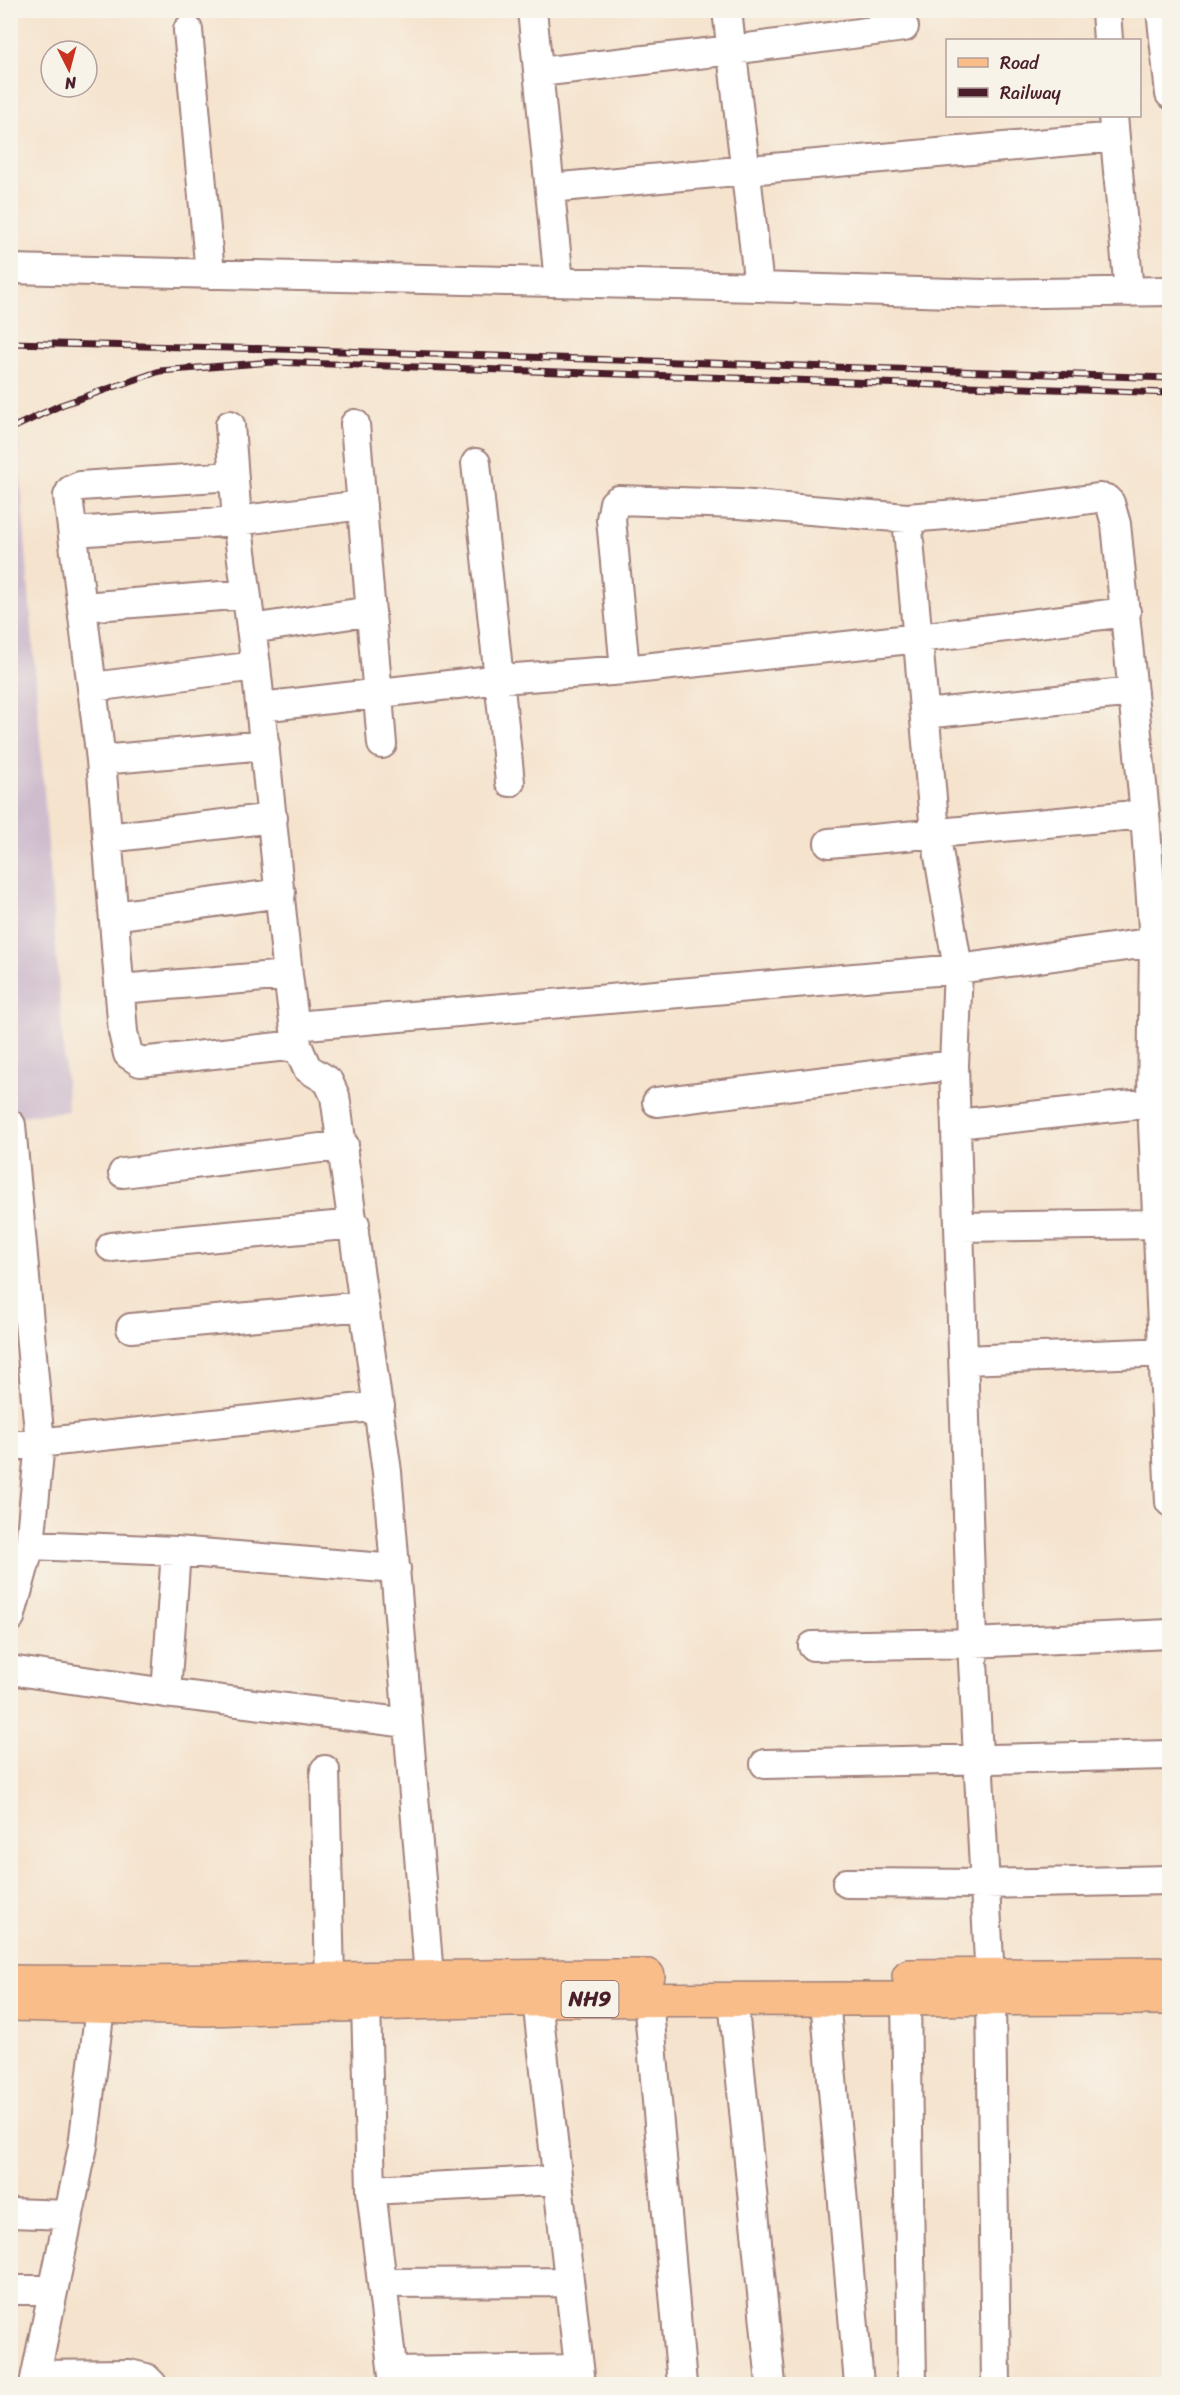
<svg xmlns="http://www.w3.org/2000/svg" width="1180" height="2395" font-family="Sriracha,sans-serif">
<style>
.industrial{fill:#cfbdce}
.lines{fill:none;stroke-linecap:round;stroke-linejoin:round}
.minor-casing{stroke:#a0817c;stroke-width:32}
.major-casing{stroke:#a0817c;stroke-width:36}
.minor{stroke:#fff;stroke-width:28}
.major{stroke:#f8bd89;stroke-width:33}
.rail-casing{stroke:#4a1f2b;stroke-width:7}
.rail{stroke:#f7f3e8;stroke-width:4.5;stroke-dasharray:14;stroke-linecap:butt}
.labels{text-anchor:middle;stroke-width:5;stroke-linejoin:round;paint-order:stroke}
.shield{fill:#f7f3e8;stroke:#7e5f64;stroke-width:1.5}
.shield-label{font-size:21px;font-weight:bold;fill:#4a1f2b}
</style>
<rect width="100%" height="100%" fill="#f7f3e8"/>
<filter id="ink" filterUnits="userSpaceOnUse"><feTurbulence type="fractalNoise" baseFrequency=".0167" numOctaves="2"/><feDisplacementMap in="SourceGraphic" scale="12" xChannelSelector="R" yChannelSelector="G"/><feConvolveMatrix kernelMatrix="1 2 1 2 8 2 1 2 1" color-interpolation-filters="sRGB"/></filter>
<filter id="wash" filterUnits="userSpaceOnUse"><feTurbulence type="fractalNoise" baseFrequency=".008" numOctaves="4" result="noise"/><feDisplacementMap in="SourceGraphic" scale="24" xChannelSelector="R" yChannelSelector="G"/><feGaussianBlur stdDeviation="1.35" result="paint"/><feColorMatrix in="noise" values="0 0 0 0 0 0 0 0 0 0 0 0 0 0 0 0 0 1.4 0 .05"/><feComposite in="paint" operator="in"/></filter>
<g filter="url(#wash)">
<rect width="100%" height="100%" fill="#f5e3cd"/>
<path class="industrial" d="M10,430L17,431L68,1111L11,1117Z"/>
</g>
<g filter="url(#ink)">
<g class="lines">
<defs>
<path id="minor" d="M532,10L559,282
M727,10L759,287
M1161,10L1170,94
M1106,12L1108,40
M188,30L210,274
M539,72L732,50L904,27
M1113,116L1129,292
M550,188L1115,137
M10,269L759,287L984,294L1170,291
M355,424L382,744
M230,425L237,521L256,666L288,975L297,1045L307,1068L328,1081L335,1096L387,1472L429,1976
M476,463L510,782
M233,476L80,486L71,490L68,496L101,760L123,1032L128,1054L140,1062L297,1045
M907,518L935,832L958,969L954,1065L972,1643L991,1999L996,2384
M73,532L237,521L362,505
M83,607L246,594
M251,629L371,611
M625,670L611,519L614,503L618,500L739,504L907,518L1010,510L1098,498L1106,499L1110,503L1116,524L1145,814L1154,942L1152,1103L1170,1502
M93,687L256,666
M261,707L500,679L625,670L919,638L1126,612
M925,714L1133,692
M101,760L265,745
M108,838L273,818
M829,843L1145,814
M114,916L281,893
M120,989L288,975
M295,1026L958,969L1170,940
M657,1102L954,1065
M956,1124L1170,1101
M123,1173L344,1145
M960,1227L1158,1224
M111,1247L355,1224
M131,1328L363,1306
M964,1360L1170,1352
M10,1446L380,1406
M30,1545L176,1551L396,1569
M10,1618L30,1545L40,1443L11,1125
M813,1646L972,1643L1170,1634
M10,1670L166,1693L408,1723
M166,1693L176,1551
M765,1764L1170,1755
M325,1770L330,1979
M847,1883L984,1884L1170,1880
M906,1998L912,2384
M648,1999L682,2384
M733,1999L771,2384
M825,1999L859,2384
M537,2000L581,2384
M366,2004L371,2190L394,2384
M371,2190L557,2180
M10,2213L69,2215
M382,2283L569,2282
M10,2290H53
M393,2372L579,2369
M36,2375L129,2374L146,2378L152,2384
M34,2384L83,2146L100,2007"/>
<path id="major" d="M909,1976L1170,1974
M10,1982C223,1984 435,1975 648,1976
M10,2004L207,2009L511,2000L1170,1998"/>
</defs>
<use href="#minor" class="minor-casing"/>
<use href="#major" class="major-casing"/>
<use href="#minor" class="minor"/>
<use href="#major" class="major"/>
<defs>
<path id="rail" d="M10,343L279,349L1170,378
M10,429L61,405L160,371L273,362L1170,393"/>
</defs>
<use href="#rail" class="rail-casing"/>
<use href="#rail" class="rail"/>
</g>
</g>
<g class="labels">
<rect class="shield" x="561.5" y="1981" width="57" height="36" rx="4.5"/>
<g class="shield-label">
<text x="590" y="2006">NH9</text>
</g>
</g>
<rect width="1180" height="2395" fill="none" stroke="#f7f3e8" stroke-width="36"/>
<rect x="946" y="39" width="195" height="78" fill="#f7f3e8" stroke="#b29e9c" stroke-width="1.5"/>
<rect x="958" y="58" width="30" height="9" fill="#f8bd89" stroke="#b29e9c" stroke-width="1.5"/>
<text x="1000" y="69" font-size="18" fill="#4a1f2b">Road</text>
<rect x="958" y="88" width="30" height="9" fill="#4a1f2b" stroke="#b29e9c" stroke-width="1.5"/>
<text x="1000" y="99" font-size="18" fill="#4a1f2b">Railway</text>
<g transform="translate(69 69) rotate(174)"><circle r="28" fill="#f7f3e8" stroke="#b29e9c" stroke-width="1.5"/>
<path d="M0-4.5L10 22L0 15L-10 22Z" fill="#c8321e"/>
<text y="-9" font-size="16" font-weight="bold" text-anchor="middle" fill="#4a1f2b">N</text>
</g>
</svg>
